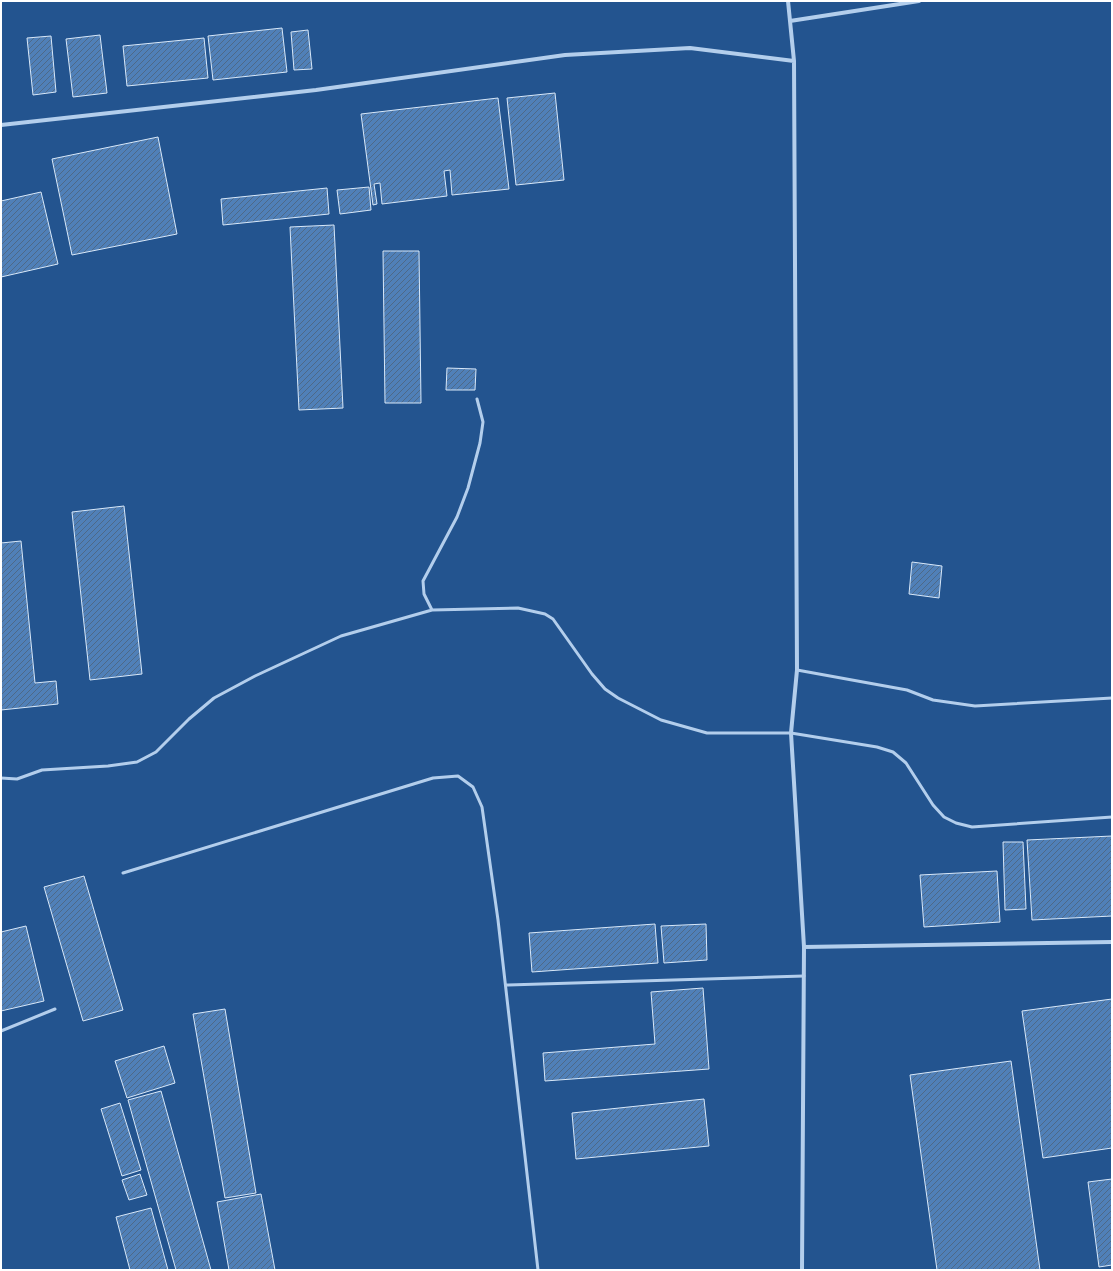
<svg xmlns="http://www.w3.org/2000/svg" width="1113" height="1271" font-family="Poppins,sans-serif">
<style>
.building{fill:url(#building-hatch);stroke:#d8e8f9}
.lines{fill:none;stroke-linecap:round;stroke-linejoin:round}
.service{stroke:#b3ceec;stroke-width:3}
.minor{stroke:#b3ceec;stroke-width:4}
</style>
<defs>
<pattern id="building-hatch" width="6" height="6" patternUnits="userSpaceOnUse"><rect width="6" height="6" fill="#5080b8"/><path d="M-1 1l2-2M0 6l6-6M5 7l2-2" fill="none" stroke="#4e6987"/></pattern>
</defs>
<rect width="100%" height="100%" fill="#23548f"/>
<path class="building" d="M282,28L287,72L213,80L208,36Z
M308,30L312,69L294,70L291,32Z
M100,35L107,93L73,97L66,39Z
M51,36L56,92L33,95L27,38Z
M204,38L208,78L127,86L123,46Z
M555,93L564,180L516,185L507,98Z
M498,98L509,189L452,195L450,170L444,171L447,196L382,204L380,183L374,184L377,204L373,205L361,114Z
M158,137L177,234L72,255L52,159Z
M369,187L371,210L340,214L337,190Z
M327,188L329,214L223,225L221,199Z
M41,192L58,264L1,277V201Z
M334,225L343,408L299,410L290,227Z
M383,251H419L421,403H385Z
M447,368L476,369L475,390H446Z
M124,506L142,674L90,680L72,512Z
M21,541L35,683L56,681L58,704L1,710V543Z
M912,562L942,566L939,598L909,594Z
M1112,836V916L1032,920L1027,840Z
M1003,842H1023L1026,909L1005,910Z
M997,871L1000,922L924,927L920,875Z
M84,876L123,1010L83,1021L44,887Z
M655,924L658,963L532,972L529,933Z
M706,924L707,960L664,963L661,926Z
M26,926L44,1001L1,1011V932Z
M703,988L709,1069L545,1081L543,1053L655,1044L651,992Z
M1112,999V1148L1043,1158L1022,1011Z
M225,1009L256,1193L225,1198L193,1014Z
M164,1046L175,1083L127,1098L115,1061Z
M1011,1061L1040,1270H937L910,1075Z
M161,1091L211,1270H176L128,1100Z
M704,1099L709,1146L576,1159L572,1113Z
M120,1103L141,1170L122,1176L101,1109Z
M140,1174L147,1195L129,1200L122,1180Z
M1112,1179V1265L1099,1267L1088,1182Z
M261,1194L275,1270H229L217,1202Z
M151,1208L168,1270H130L116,1217Z"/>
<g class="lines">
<path class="service" d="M432,610L424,594L423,581L457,517L468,488L480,443L483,422L477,399
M797,670L907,690L933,700L975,706L1112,698
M1,778L17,779L42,770L108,766L137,762L156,752L189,719L214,698L255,676L341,636L432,610L518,608L545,614L553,619L592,674L605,689L618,698L661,720L707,733H791L877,747L893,752L906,763L933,805L944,817L956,823L972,827L1112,817
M123,873L433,778L458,776L473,787L482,807L498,920L538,1270
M506,985L804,976
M1,1031L55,1009"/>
<path class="minor" d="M788,1L794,61L797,670L791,733L804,947L802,1270
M790,21L919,1
M1,125L316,90L565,55L690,48L794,61
M804,947L1112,942"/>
</g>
<rect width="1113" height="1271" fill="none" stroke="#ffffff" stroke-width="4"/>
</svg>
